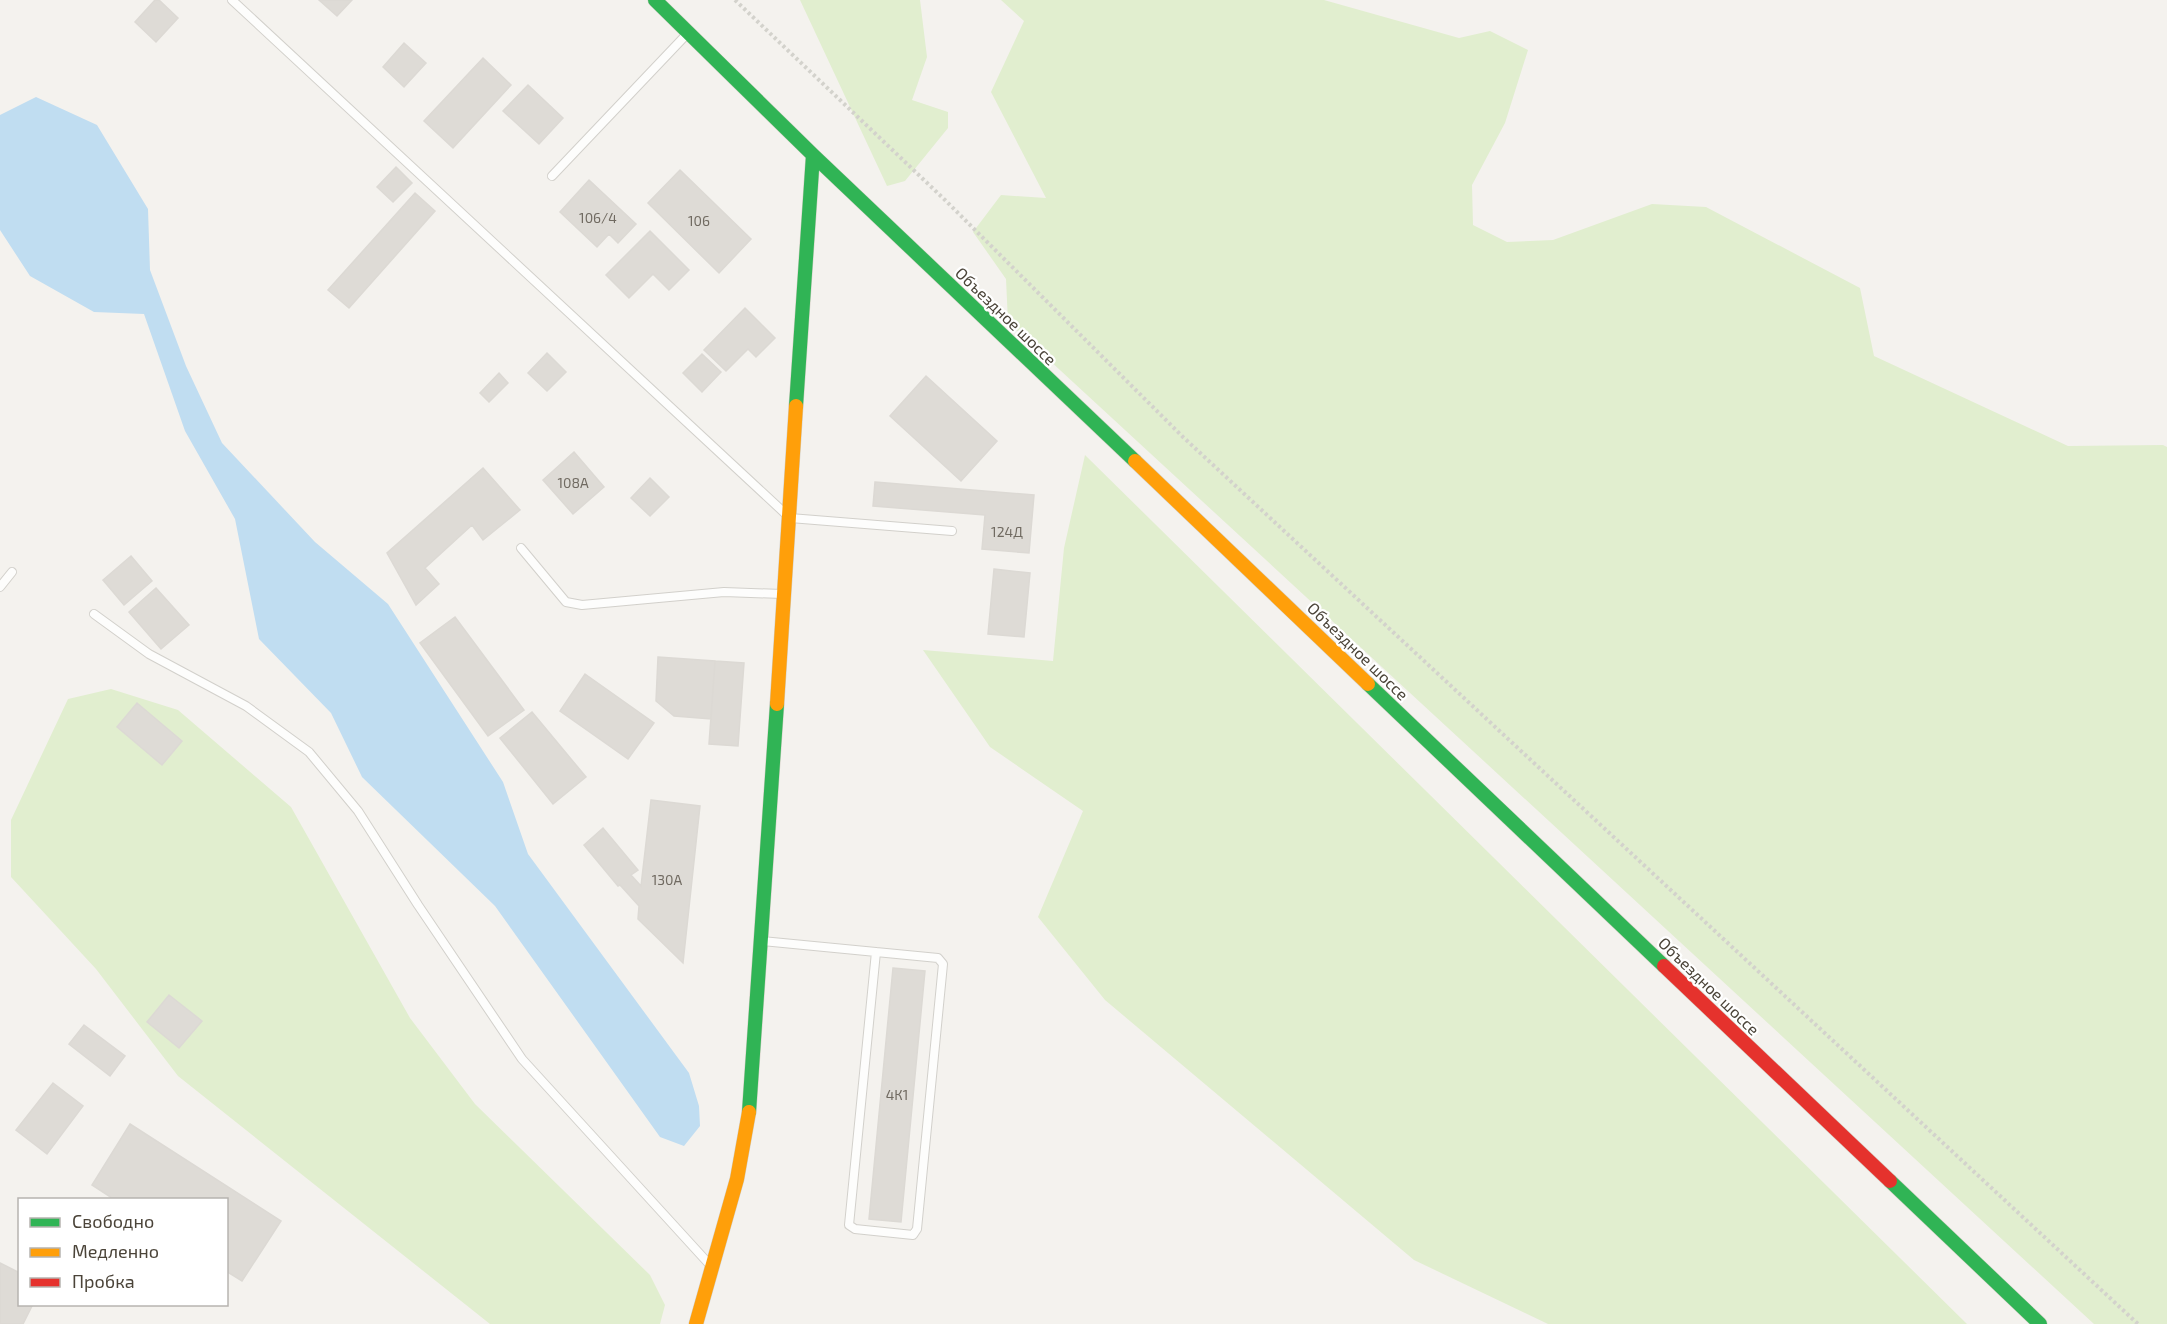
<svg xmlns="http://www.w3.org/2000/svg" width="2167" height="1324" font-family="'Exo 2',sans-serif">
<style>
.green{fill:#e1eecf}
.water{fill:#c0ddf1}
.building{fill:#dedbd6;stroke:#dcd9d4;stroke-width:1.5}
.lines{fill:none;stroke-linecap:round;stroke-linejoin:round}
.lane-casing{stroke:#d2d0cb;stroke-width:10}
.fast-casing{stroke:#d3cfc5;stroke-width:15}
.slow-casing{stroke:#d3cfc5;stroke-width:15}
.jam-casing{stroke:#d3cfc5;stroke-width:15}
.path{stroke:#d3d2cc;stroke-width:4;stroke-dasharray:3 3;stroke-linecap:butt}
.lane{stroke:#fdfdfc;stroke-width:8}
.fast{stroke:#30b455;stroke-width:14}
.slow{stroke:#ff9f0a;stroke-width:14}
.jam{stroke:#e5322d;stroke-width:14}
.labels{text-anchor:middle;stroke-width:4.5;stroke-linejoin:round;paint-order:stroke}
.number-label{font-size:14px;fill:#706a61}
.street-label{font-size:16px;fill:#4b4439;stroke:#fff}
</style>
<rect width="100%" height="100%" fill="#f4f2ee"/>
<path class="green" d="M800,0H920L927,57L912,100L948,112V128L905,181L887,186Z
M1001,0H1324L1459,38L1490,31L1528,50L1505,123L1472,185L1473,225L1507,242L1553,240L1652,204L1706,207L1860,288L1874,356L2068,446L2163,445L2167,447V1324H2094L1008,322L1006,279L973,232L1001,195L1046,198L991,92L1024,21Z
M1085,455L1967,1324H1548L1414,1260L1105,1000L1038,917L1083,811L990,747L923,650L1053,661L1064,548Z
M111,689L178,710L291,807L410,1018L475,1104L650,1275L665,1305L660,1324H490L178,1076L96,969L11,877V820L68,699Z"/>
<path class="water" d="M36,97L97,125L148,209L150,270L186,366L222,443L315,542L388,604L503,782L528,854L689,1073L699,1106L700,1126L684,1146L660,1137L495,906L362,777L331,713L259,639L235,519L185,431L144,314L94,312L30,276L0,230V115Z"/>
<path class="building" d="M155,0H159L178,18L156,42L135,22Z
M319,0H352L337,16Z
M404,43L426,63L404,87L383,67Z
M483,58L511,85L453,148L424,121Z
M528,85L563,118L539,144L503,111Z
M396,167L412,183L393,202L377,187Z
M680,170L751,239L719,273L648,203Z
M589,180L636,224L618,243L609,234L597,247L560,212Z
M415,193L435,211L349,308L328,290Z
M650,231L689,270L669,290L653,274L629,298L606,275Z
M745,308L775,338L756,357L748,349L726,371L704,350Z
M547,353L566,372L547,391L528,373Z
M702,354L721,372L702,392L683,373Z
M499,373L508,383L489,402L480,393Z
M926,376L997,441L961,481L890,416Z
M574,452L604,487L573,514L543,480Z
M483,468L520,510L483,540L472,525L425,568L439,584L416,605L387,553Z
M650,478L669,497L650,516L631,498Z
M875,482L1034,495L1029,553L982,549L985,515L873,506Z
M131,556L152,581L124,605L103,580Z
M994,569L1030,573L1024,637L988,634Z
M156,588L189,625L161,649L129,612Z
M455,617L524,710L488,736L420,643Z
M658,657L715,661L711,719L674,716L656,701Z
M715,661L744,663L738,746L709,744Z
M585,674L654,723L628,759L560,711Z
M137,703L182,741L162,765L117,727Z
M532,712L586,777L553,804L500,738Z
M651,800L700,806L683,963L638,919L639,906L620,885L618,886L584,845L603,828L638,870L631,875L641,886Z
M893,968L925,971L901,1222L869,1219Z
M169,995L202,1021L179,1048L147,1022Z
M84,1025L125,1056L110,1076L69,1044Z
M53,1083L83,1106L47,1154L16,1130Z
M130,1124L281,1221L242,1281L226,1271V1200H115L92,1185Z
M0,1263L20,1273V1304H33L23,1324H0Z"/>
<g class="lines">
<defs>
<path id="lane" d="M232,0L790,518L952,531
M552,176L686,35
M521,548L566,602L582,605L724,592L782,594
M0,587L12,572
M94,614L149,654L246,706L309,752L358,811L418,905L522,1059L710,1265
M762,941L938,958L943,964L917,1229L913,1235L855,1229L849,1225L876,952"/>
<path id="fast" d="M655,0L813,155L1135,461
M796,406L813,155
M1368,684L1664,966
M749,1112L777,704
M1890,1181L2040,1324"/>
<path id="slow" d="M1135,461L1368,684
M777,704L796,406
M696,1324L737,1179L749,1112"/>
<path id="jam" d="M1664,966L1890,1181"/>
</defs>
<use href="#lane" class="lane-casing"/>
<use href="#fast" class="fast-casing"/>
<use href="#slow" class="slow-casing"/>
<use href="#jam" class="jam-casing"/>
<path class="path" d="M735,0L945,200L1183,437L2138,1324"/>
<use href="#lane" class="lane"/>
<use href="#fast" class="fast"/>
<use href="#slow" class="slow"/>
<use href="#jam" class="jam"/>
</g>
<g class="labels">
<g class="number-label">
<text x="598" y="223">106/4</text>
<text x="699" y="226">106</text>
<text x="573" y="488">108А</text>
<text x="1007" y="537">124Д</text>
<text x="667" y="885">130А</text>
<text x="897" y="1100">4К1</text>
</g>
<g class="street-label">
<text transform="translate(1006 316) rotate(44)" y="6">Объездное шоссе</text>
<text transform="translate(1358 651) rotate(44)" y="6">Объездное шоссе</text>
<text transform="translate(1709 986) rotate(44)" y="6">Объездное шоссе</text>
</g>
</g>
<rect x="18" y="1198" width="210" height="108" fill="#ffffff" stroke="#b7b4b0" stroke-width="1.5"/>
<rect x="30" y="1218" width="30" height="9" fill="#30b455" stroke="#b7b4b0" stroke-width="1.5"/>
<text x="72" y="1228" font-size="18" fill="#4b4439">Свободно</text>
<rect x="30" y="1248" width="30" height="9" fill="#ff9f0a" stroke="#b7b4b0" stroke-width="1.5"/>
<text x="72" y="1258" font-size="18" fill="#4b4439">Медленно</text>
<rect x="30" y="1278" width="30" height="9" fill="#e5322d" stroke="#b7b4b0" stroke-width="1.5"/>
<text x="72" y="1288" font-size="18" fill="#4b4439">Пробка</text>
</svg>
